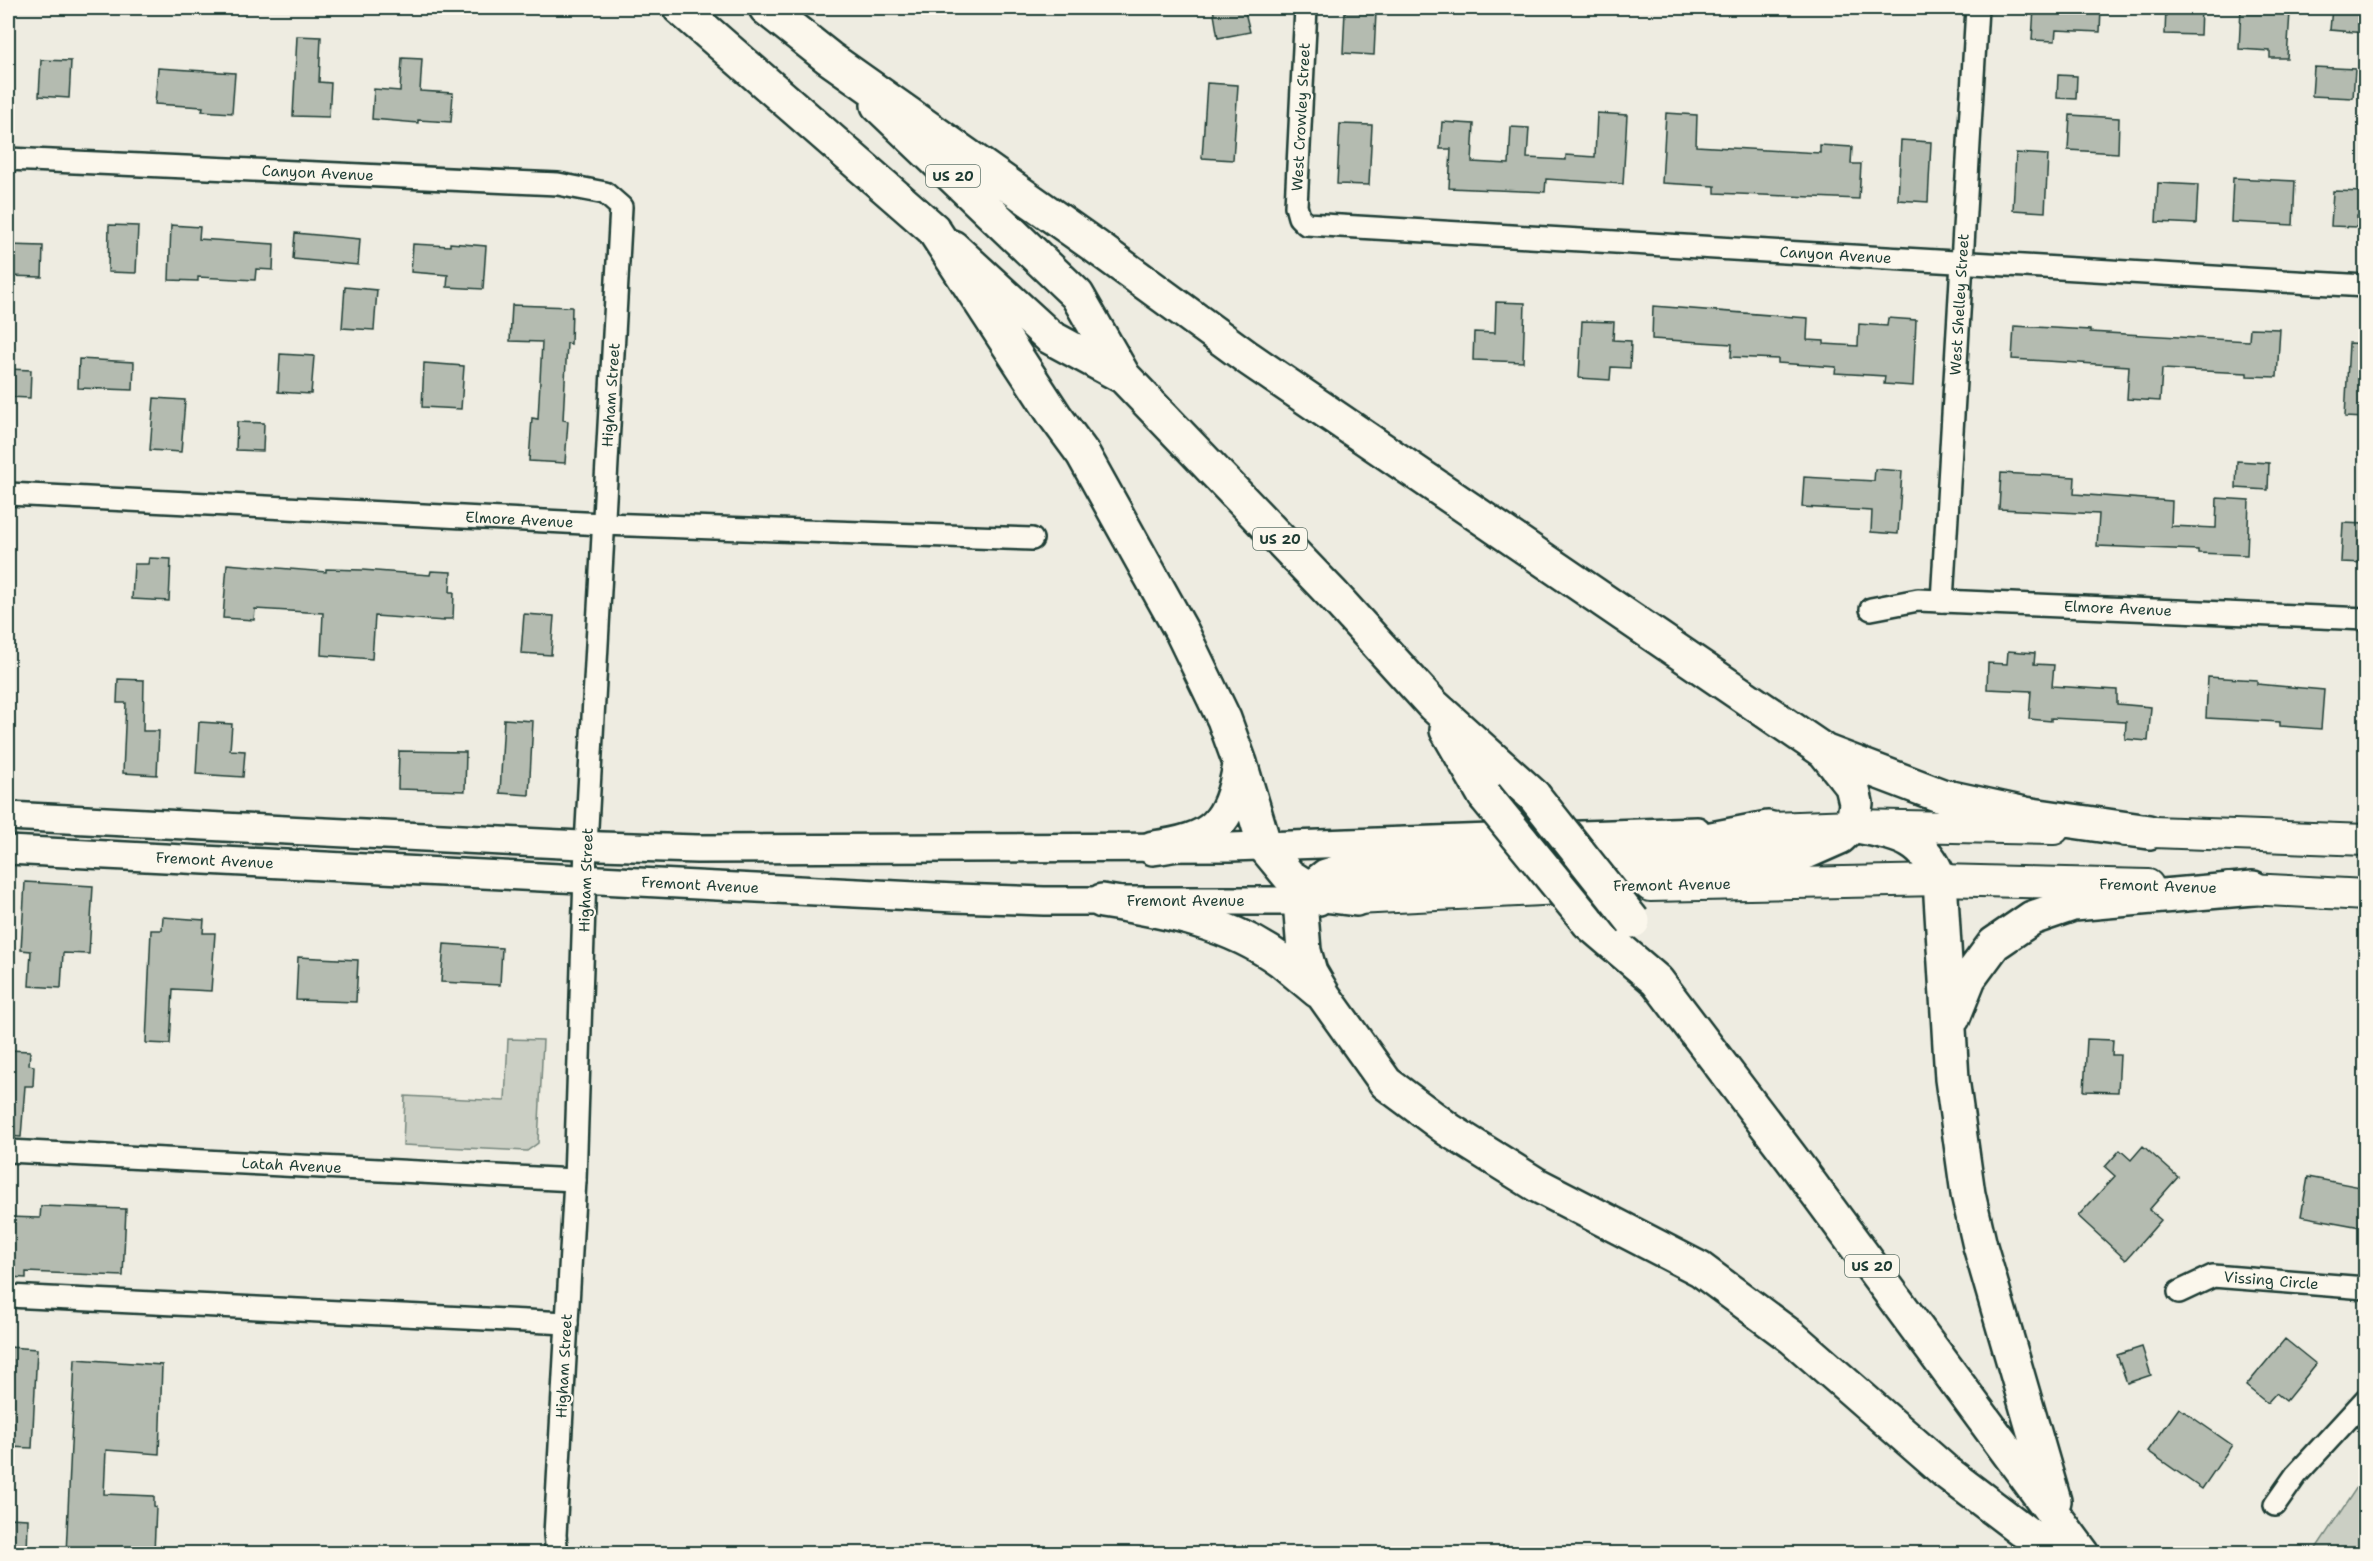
<svg xmlns="http://www.w3.org/2000/svg" width="2373" height="1561" font-family="'Shantell Sans',sans-serif">
<style>
.green{fill:#cbcfc4;stroke:#75867c;stroke-width:1.5}
.building{fill:#b4bbb0;stroke:#1f3d34;stroke-width:1.5}
.lines{fill:none;stroke-linecap:round;stroke-linejoin:round}
.minor-casing{stroke:#1f3d34;stroke-width:26}
.tertiary-casing{stroke:#1f3d34;stroke-width:32}
.secondary-casing{stroke:#1f3d34;stroke-width:34}
.trunk-casing{stroke:#1f3d34;stroke-width:38}
.motorway-casing{stroke:#1f3d34;stroke-width:38}
.minor{stroke:#fbf7ec;stroke-width:21}
.tertiary{stroke:#fbf7ec;stroke-width:27}
.secondary{stroke:#fbf7ec;stroke-width:30}
.trunk{stroke:#fbf7ec;stroke-width:33}
.motorway{stroke:#fbf7ec;stroke-width:33}
.trunk-bridge-casing{stroke:#1f3d34;stroke-width:38;stroke-linecap:butt}
.trunk-bridge{stroke:#fbf7ec;stroke-width:33}
.labels{text-anchor:middle;stroke-width:4.5;stroke-linejoin:round;paint-order:stroke}
.shield{fill:#fbf7ec;stroke:#61756b;stroke-width:1.5}
.shield-label{font-size:14px;font-weight:bold;fill:#1f3d34}
.street-label{font-size:15px;fill:#1f3d34;stroke:#fbf7ec}
</style>
<rect width="100%" height="100%" fill="#eeece1"/>
<filter id="ink" filterUnits="userSpaceOnUse"><feTurbulence type="fractalNoise" baseFrequency=".0167" numOctaves="2"/><feDisplacementMap in="SourceGraphic" scale="12" xChannelSelector="R" yChannelSelector="G"/><feConvolveMatrix kernelMatrix="1 2 1 2 8 2 1 2 1" color-interpolation-filters="sRGB"/></filter>
<g filter="url(#ink)">
<path class="green" d="M508,1039L543,1040L538,1143L527,1151L403,1145L405,1096L505,1101Z
M2365,1475V1553H2313Z"/>
<path class="building" d="M1213,8H1244L1250,32L1218,38Z
M2034,8H2101L2100,32L2056,30L2055,41L2032,40Z
M2166,8H2201L2200,35L2165,34Z
M2241,8H2265L2264,10L2290,12L2287,58H2270V51L2239,49Z
M2332,8H2366V33L2330,30Z
M1345,11L1376,12L1374,55L1343,53Z
M297,36L321,37L319,82L331,83L329,117L293,116Z
M402,58L422,59L420,91L453,93L451,122L418,120V123L372,119L374,89L400,91Z
M41,60L71,61L69,98L39,96Z
M2314,67L2355,69L2353,98L2312,96Z
M158,68L235,73L232,113L202,111L203,107L155,104Z
M2058,75L2077,76L2076,99L2057,98Z
M1207,83L1238,85L1233,160L1202,158Z
M1597,113L1627,115L1623,184L1546,179L1545,192L1449,188L1451,149H1440L1442,122L1474,124L1472,162L1509,164L1511,127L1529,128L1527,158L1566,160V155L1595,157Z
M1666,113L1697,115L1696,146L1820,153V145L1852,147L1851,164H1861L1859,199L1715,193V186L1662,183Z
M2070,115L2119,118L2118,153L2068,150Z
M1340,124L1372,125L1369,185L1337,184Z
M1901,140L1931,142L1928,202L1898,200Z
M2016,153L2048,155L2045,212L2013,210Z
M2233,178L2295,181L2293,225L2231,222Z
M2158,183L2198,185L2196,224L2156,222Z
M2333,191L2366,192V217L2357,216V227L2331,226Z
M109,225L138,226L136,273L108,272Z
M171,225L200,227L199,239L274,244L273,270L256,269L255,280L198,277V281L169,280Z
M295,233L360,239L358,265L293,259Z
M450,243L486,246L483,289L447,287L448,275L411,272L413,244L450,246Z
M8,245L43,246L42,277L8,276Z
M345,287L377,290L374,330L342,328Z
M1496,302L1525,303L1523,362L1473,360L1474,332L1495,333Z
M512,305L572,307L571,344L567,343L563,420L568,421L565,463L529,461L532,418L538,419L542,342L510,341Z
M1653,306L1808,318L1807,340L1824,341V344L1858,346L1859,324L1887,326L1888,318L1916,320L1913,386L1884,384L1885,376L1835,373L1836,367L1778,363V359L1731,357L1732,344L1652,339Z
M1582,321L1614,322L1613,340L1631,341L1630,368L1611,367L1610,380L1579,378Z
M2014,326L2090,330V332L2249,341L2250,328L2280,329L2277,377L2247,376V373L2162,369L2160,401L2127,399L2129,366L2012,359Z
M2349,343L2366,344V418L2345,417Z
M280,354L314,356L311,394L278,392Z
M79,359L134,362L133,390L78,388Z
M424,363L464,366L461,409L422,407Z
M8,369L31,370L30,398L8,397Z
M154,398L185,400L181,452L150,450Z
M237,422L264,423L263,451L236,450Z
M2237,461L2269,463L2268,490L2236,488Z
M1875,469L1902,471L1898,534L1871,532L1872,511L1802,507L1804,477L1874,481Z
M2001,473L2075,477L2074,494L2172,501L2171,526L2216,528L2217,498L2249,500L2247,555L2198,553V550L2097,546L2099,514L1999,509Z
M2343,523L2366,524V563L2341,562Z
M149,558L171,559L169,601L132,599L134,564H148Z
M227,564L326,572V569L362,570L430,575L431,571L451,572L450,592H454L453,619H444V621L375,616L372,659L321,655L323,613L255,609L254,620L223,618Z
M524,614L554,616L551,655L521,653Z
M2008,651L2035,653L2034,664L2054,665L2052,686L2117,690V704L2151,707L2148,741L2125,739L2126,722L2051,718V721L2029,719L2031,691L1987,689L1988,663L2007,664Z
M2208,677L2257,680V684L2324,690L2321,729L2280,726V722L2206,718Z
M118,679L144,680L143,731H159L157,775L123,773L126,703H117Z
M504,719L533,721L529,795L500,793Z
M199,722L232,724L230,750L245,751L243,777L196,774Z
M399,751L466,752L465,791L398,789Z
M25,882L93,886L89,954L63,953L61,988L29,986L31,951L21,950Z
M163,917L204,920L203,933H215L211,991L173,989L170,1044L146,1043L151,930H162Z
M444,944L502,948L500,985L441,982Z
M298,957L358,960L356,1002L296,1000Z
M2087,1039L2113,1040L2112,1055H2120L2118,1092L2084,1091Z
M8,1050L30,1051L29,1065L34,1066L33,1086H25L21,1137L8,1136Z
M2143,1146L2178,1177L2149,1210L2161,1220L2126,1260L2078,1216L2115,1176L2105,1167L2120,1150L2131,1160Z
M2308,1177L2366,1188V1228L2301,1216Z
M41,1206L126,1209L123,1276L26,1272V1278L8,1277V1217L40,1218Z
M2285,1339L2316,1364L2286,1401L2276,1393L2267,1403L2246,1386Z
M8,1347L37,1349L32,1448L8,1447Z
M2142,1347L2151,1375L2127,1383L2117,1355Z
M75,1359L162,1365L159,1454L106,1450L104,1494L154,1496V1506L156,1507L154,1552L92,1550V1554H66Z
M2179,1408L2232,1445L2202,1489L2148,1451Z
M8,1518L28,1519L27,1554H8Z"/>
<g class="lines">
<defs>
<g id="minor">
<path id="s1" d="M1306,8L1296,206L1299,217L1306,224L2366,286"/>
<path id="s2" d="M8,159L558,184L605,193L621,207L586,845L575,1180L555,1535L557,1554"/>
<path id="s3" d="M8,494L603,524L1032,539"/>
<path id="s4" d="M1942,601L1977,8"/>
<path id="s5" d="M1871,609L1918,600L2366,619"/>
<path id="s6" d="M8,1151L575,1180"/>
<path id="s7" d="M2179,1292L2213,1276L2366,1288"/>
<path d="M8,1296L567,1323"/>
<path d="M2275,1505L2296,1475L2366,1399"/>
</g>
<g id="tertiary">
<path d="M8,816L601,846L697,849L1231,847L1697,831"/>
<path id="s8" d="M8,850L955,898L1044,901H1319"/>
</g>
<path id="secondary" d="M1768,828L1853,825L2054,829
M2126,831L2366,840
M1650,886L1940,880L2148,885
M2229,888L2366,895
M1356,899L1581,888"/>
<path id="trunk" d="M878,105L1077,295L1124,377L1334,596L1433,705L1534,796
M952,247L1050,337L1124,377
M1447,730L1485,796
M1853,825C1895,834 1923,835 1940,880L1952,1079L1968,1194L1980,1246L2054,1501
M1768,828L1630,855L1488,867H1379L1345,870L1326,876L1304,893L1300,901L1304,951L1310,972L1324,996L1386,1083L1449,1130L1537,1185L1700,1269L1793,1338L1946,1472L2054,1554
M1102,901C1166,911 1229,922 1282,961C1294,971 1306,981 1318,991
M1589,923L1657,981L1792,1159L2083,1554
M1953,1018L1969,978L1994,944L2032,918L2073,904L2253,888"/>
<path id="motorway" d="M680,8L933,229L1055,416L1083,454L1182,632L1224,719L1240,763L1265,847L1289,876L1308,888L1332,896L1356,899
M766,8L829,58L1095,246L1248,358L1824,751L1852,786L1856,803L1853,825L1840,837L1806,852L1783,858L1704,865L1598,887
M1826,752L1942,796L2025,814L2149,832
M1153,848C1213,840 1230,825 1240,765"/>
</defs>
<use href="#minor" class="minor-casing"/>
<use href="#tertiary" class="tertiary-casing"/>
<use href="#secondary" class="secondary-casing"/>
<use href="#trunk" class="trunk-casing"/>
<use href="#motorway" class="motorway-casing"/>
<use href="#minor" class="minor"/>
<use href="#tertiary" class="tertiary"/>
<use href="#secondary" class="secondary"/>
<use href="#trunk" class="trunk"/>
<use href="#motorway" class="motorway"/>
<defs>
<path id="trunk-bridge" d="M1485,796L1589,923
M1534,796L1633,921"/>
</defs>
<use href="#trunk-bridge" class="trunk-bridge-casing"/>
<use href="#trunk-bridge" class="trunk-bridge"/>
</g>
</g>
<g class="labels">
<g class="shield">
<rect x="926" y="165" width="54" height="22" rx="4.5"/>
<rect x="1253" y="528" width="54" height="22" rx="4.5"/>
<rect x="1845" y="1255" width="54" height="22" rx="4.5"/>
</g>
<g class="shield-label">
<text x="953" y="181">US 20</text>
<text x="1280" y="544">US 20</text>
<text x="1872" y="1271">US 20</text>
</g>
<g class="street-label">
<text transform="translate(1301 117) rotate(-87)" y="5">West Crowley Street</text>
<text dy="5" stroke="none"><textPath href="#s2" startOffset="310">Canyon Avenue</textPath></text>
<text dy="5" stroke="none"><textPath href="#s1" startOffset="750">Canyon Avenue</textPath></text>
<text dy="5" stroke="none"><textPath href="#s4" startOffset="297">West Shelley Street</textPath></text>
<text transform="translate(611 395) rotate(-86)" y="5">Higham Street</text>
<text dy="5" stroke="none"><textPath href="#s3" startOffset="512">Elmore Avenue</textPath></text>
<text dy="5" stroke="none"><textPath href="#s5" startOffset="248">Elmore Avenue</textPath></text>
<text dy="5" stroke="none"><textPath href="#s8" startOffset="207">Fremont Avenue</textPath></text>
<text transform="translate(586 880) rotate(-88)" y="5">Higham Street</text>
<text dy="5" stroke="none"><textPath href="#s8" startOffset="693">Fremont Avenue</textPath></text>
<text transform="translate(1672 885) rotate(-1)" y="5">Fremont Avenue</text>
<text transform="translate(2158 886) rotate(2)" y="5">Fremont Avenue</text>
<text dy="5" stroke="none"><textPath href="#s8" startOffset="1179">Fremont Avenue</textPath></text>
<text dy="5" stroke="none"><textPath href="#s6" startOffset="284">Latah Avenue</textPath></text>
<text dy="5" stroke="none"><textPath href="#s7" startOffset="96">Vissing Circle</textPath></text>
<text transform="translate(564 1366) rotate(-87)" y="5">Higham Street</text>
</g>
</g>
<rect width="2373" height="1561" fill="none" stroke="#fbf7ec" stroke-width="30"/>
<rect x="15" y="15" width="2343" height="1531" fill="none" stroke="#1f3d34" stroke-width="2" filter="url(#ink)"/>
</svg>
